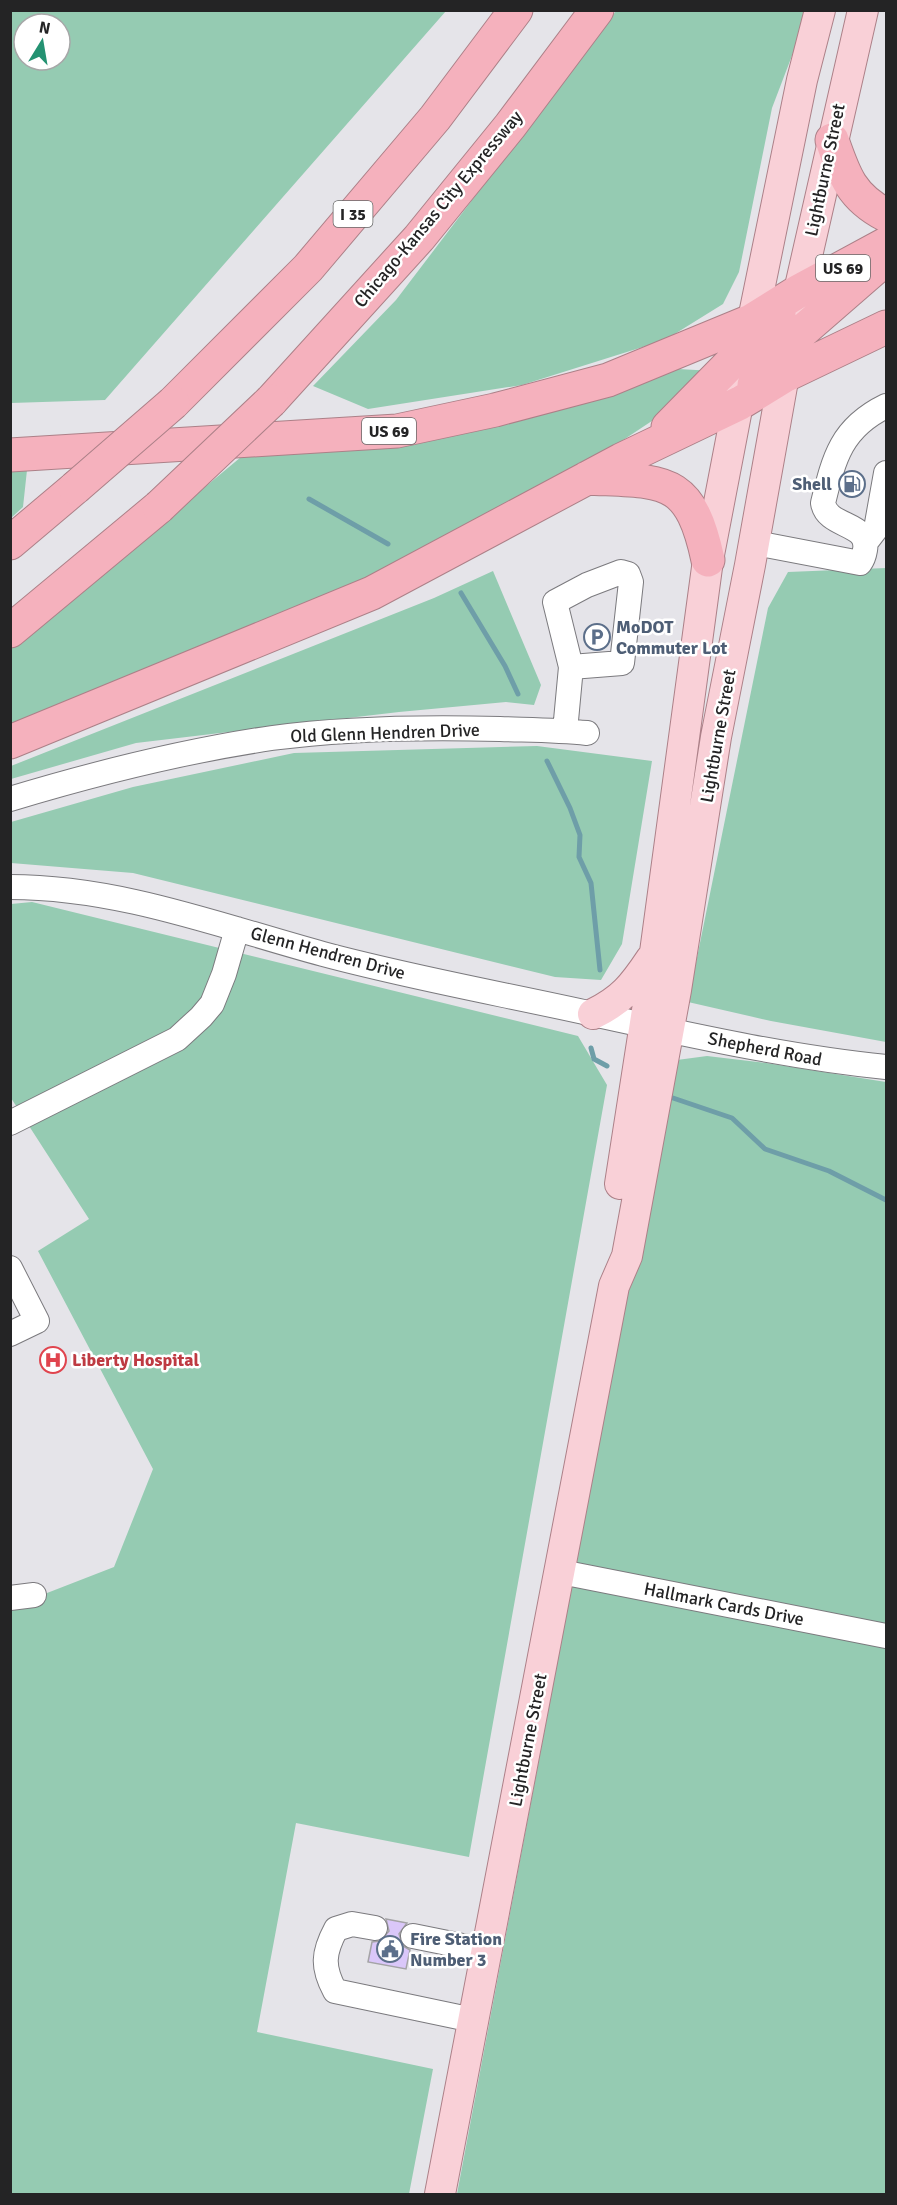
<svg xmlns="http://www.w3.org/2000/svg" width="897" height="2205" font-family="Signika,sans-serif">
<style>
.green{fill:#95cbb2;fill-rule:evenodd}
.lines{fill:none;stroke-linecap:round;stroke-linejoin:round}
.stream{stroke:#6e9ea8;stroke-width:5}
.building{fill:#dac7f9;stroke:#a4a3a6;stroke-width:1.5}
.minor-casing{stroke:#7b7a7e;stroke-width:26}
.major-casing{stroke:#ac8088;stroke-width:32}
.highway-casing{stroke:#ac8088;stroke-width:35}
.minor{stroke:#fff;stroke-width:24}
.major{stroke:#f9d0d7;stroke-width:30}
.highway{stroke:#f5b1bd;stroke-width:33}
.highway-bridge-casing{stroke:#ac8088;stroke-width:35;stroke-linecap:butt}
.highway-bridge{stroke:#f5b1bd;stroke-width:33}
.labels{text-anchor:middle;stroke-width:5;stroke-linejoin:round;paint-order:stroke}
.shield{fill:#fff;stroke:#666;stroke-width:1.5}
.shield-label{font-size:16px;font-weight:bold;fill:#242425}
.street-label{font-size:18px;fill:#242425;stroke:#fff}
.service-label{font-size:18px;font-weight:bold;fill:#4e5e75;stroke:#fff;text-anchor:start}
.health-label{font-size:18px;font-weight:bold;fill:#be3a42;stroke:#fff;text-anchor:start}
</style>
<rect width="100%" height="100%" fill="#e5e4e9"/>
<path class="green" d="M10,11L11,10L446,11L105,400L11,403ZM24,24H60V60H24Z
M616,11H809L772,108L739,272L723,304L665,340L522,385L368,409L313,386L396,300Z
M678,369L714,371L682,401L590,462L409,558L283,616L11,724V649L241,457Z
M27,470L23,507L11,518V471Z
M886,568V1042L771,1021L688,1002L768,608L788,572Z
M493,571L541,685L534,705L506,702L399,712L136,743L11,779V766L434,598Z
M537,746L652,761L622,944L601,980L555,977L133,873L11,863V822L133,787L294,753Z
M32,902L578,1036L607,1085L469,1857L296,1823L257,2032L433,2069L409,2194H11V1607L114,1567L153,1469L38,1251L89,1219L11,1098V904Z
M707,1056L766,1063L886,1082V2194H457L666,1087L677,1060Z"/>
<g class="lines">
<path class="stream" d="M309,499L388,544
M461,593L505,666L518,694
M547,761L570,808L580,835L579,857L591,883L600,970
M591,1048L594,1059L607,1066
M673,1098L732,1118L765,1149L829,1171L886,1200"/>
</g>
<path class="building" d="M386,1919L407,1923L399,1934L403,1946L410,1950L406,1969L368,1962L372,1942L380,1941L389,1931Z"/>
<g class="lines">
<defs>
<path id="minor" d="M866,542L876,529L886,473
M755,543L860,563C863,559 864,556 865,550C870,522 827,528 823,503C834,458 841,428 886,406
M621,572L628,574L631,582L622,663L571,667L555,602L587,585Z
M565,731L571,667
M10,799C96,773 184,751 272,738C347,728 425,727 500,729C529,730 558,730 587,733
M10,887C119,887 220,926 323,954C412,978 503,994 593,1014C690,1035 787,1057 886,1067
M10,1123L177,1039L201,1017L212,1004L224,974L237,929
M10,1268L37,1321L10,1334
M561,1572L886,1636
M10,1598L34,1595
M375,1928L352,1924L336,1929C323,1953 322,1967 335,1991L473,2020
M413,1936L487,1951"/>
<path id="major" d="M749,339L802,80L820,10
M593,1014C622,1000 633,986 651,959
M620,1184L648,1004L708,560L742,383
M440,2194L614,1286L627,1256L676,990L716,737L750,565L799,291L863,10"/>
<path id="highway" d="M832,140C844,175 851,197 886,215
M754,385L791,341L883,261
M271,401L419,238L510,126L597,10
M173,403L308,268L435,118L516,10
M668,427L779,314
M10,455L397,431L495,410L608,380L751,321L799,291L886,244
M587,478C664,482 690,475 708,560
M10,543L75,488
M10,631L159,507
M10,742L372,593L621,460L740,403L786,375L886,327"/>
</defs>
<use href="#minor" class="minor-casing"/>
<use href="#major" class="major-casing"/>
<use href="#highway" class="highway-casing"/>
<use href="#minor" class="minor"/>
<use href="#major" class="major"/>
<use href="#highway" class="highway"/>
<defs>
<path id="highway-bridge" d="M75,488L173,403
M159,507L271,401"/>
</defs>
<use href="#highway-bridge" class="highway-bridge-casing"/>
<use href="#highway-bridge" class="highway-bridge"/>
</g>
<defs>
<symbol id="fuel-ring" viewBox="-11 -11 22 22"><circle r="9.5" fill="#fff" stroke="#5c6f8a" stroke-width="1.5"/><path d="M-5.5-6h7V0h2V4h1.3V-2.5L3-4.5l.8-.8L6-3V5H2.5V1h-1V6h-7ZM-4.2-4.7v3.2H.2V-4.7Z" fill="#5c6f8a"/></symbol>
<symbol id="parking-ring" viewBox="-11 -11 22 22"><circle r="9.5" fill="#fff" stroke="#5c6f8a" stroke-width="1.5"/><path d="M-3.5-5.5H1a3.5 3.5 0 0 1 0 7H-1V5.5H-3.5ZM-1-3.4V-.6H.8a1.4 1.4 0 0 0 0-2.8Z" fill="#5c6f8a"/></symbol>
<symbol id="hospital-ring" viewBox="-11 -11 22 22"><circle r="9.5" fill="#fff" stroke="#e0444e" stroke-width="1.5"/><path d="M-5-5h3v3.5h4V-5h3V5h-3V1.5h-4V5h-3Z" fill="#e0444e"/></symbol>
<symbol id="civic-ring" viewBox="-11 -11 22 22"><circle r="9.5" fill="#fff" stroke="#5c6f8a" stroke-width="1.5"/><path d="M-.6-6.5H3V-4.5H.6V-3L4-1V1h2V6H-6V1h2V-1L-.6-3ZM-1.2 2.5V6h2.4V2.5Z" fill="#5c6f8a"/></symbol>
</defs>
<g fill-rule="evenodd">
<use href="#fuel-ring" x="837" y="469" width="30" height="30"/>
<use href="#parking-ring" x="582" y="622" width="30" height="30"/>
<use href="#hospital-ring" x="38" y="1345" width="30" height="30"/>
<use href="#civic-ring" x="375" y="1934" width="30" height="30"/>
</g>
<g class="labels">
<g class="shield">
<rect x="333.5" y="201" width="39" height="26" rx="4.5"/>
<rect x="816" y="255" width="54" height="26" rx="4.5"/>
<rect x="362" y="418" width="54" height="26" rx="4.5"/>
</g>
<g class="shield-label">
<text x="353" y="220">I 35</text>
<text x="843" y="274">US 69</text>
<text x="389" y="437">US 69</text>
</g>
<g class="street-label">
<text transform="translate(825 170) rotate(-78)" y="6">Lightburne Street</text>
<text transform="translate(438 209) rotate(-50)" y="6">Chicago-Kansas City Expressway</text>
<text transform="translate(385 733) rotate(-2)" y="6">Old Glenn Hendren Drive</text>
<text transform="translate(718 736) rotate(-80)" y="6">Lightburne Street</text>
<text transform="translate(328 953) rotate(15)" y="6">Glenn Hendren Drive</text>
<text transform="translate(765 1049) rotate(11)" y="6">Shepherd Road</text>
<text transform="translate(724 1604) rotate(11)" y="6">Hallmark Cards Drive</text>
<text transform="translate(528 1740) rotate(-79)" y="6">Lightburne Street</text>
</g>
<g class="service-label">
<text x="832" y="490" text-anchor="end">Shell</text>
<text x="616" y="633">MoDOT<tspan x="616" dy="21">Commuter Lot</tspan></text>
<text x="410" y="1945">Fire Station<tspan x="410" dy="21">Number 3</tspan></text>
</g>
<g class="health-label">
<text x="72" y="1366">Liberty Hospital</text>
</g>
</g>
<rect width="897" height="2205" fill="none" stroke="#242425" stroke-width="24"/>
<g transform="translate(42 42) rotate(11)"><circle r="28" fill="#ffffff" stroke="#a7a7a8" stroke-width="1.5"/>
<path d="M0-4.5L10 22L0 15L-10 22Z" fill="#249272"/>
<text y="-9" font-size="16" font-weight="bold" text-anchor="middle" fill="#242425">N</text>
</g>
</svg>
